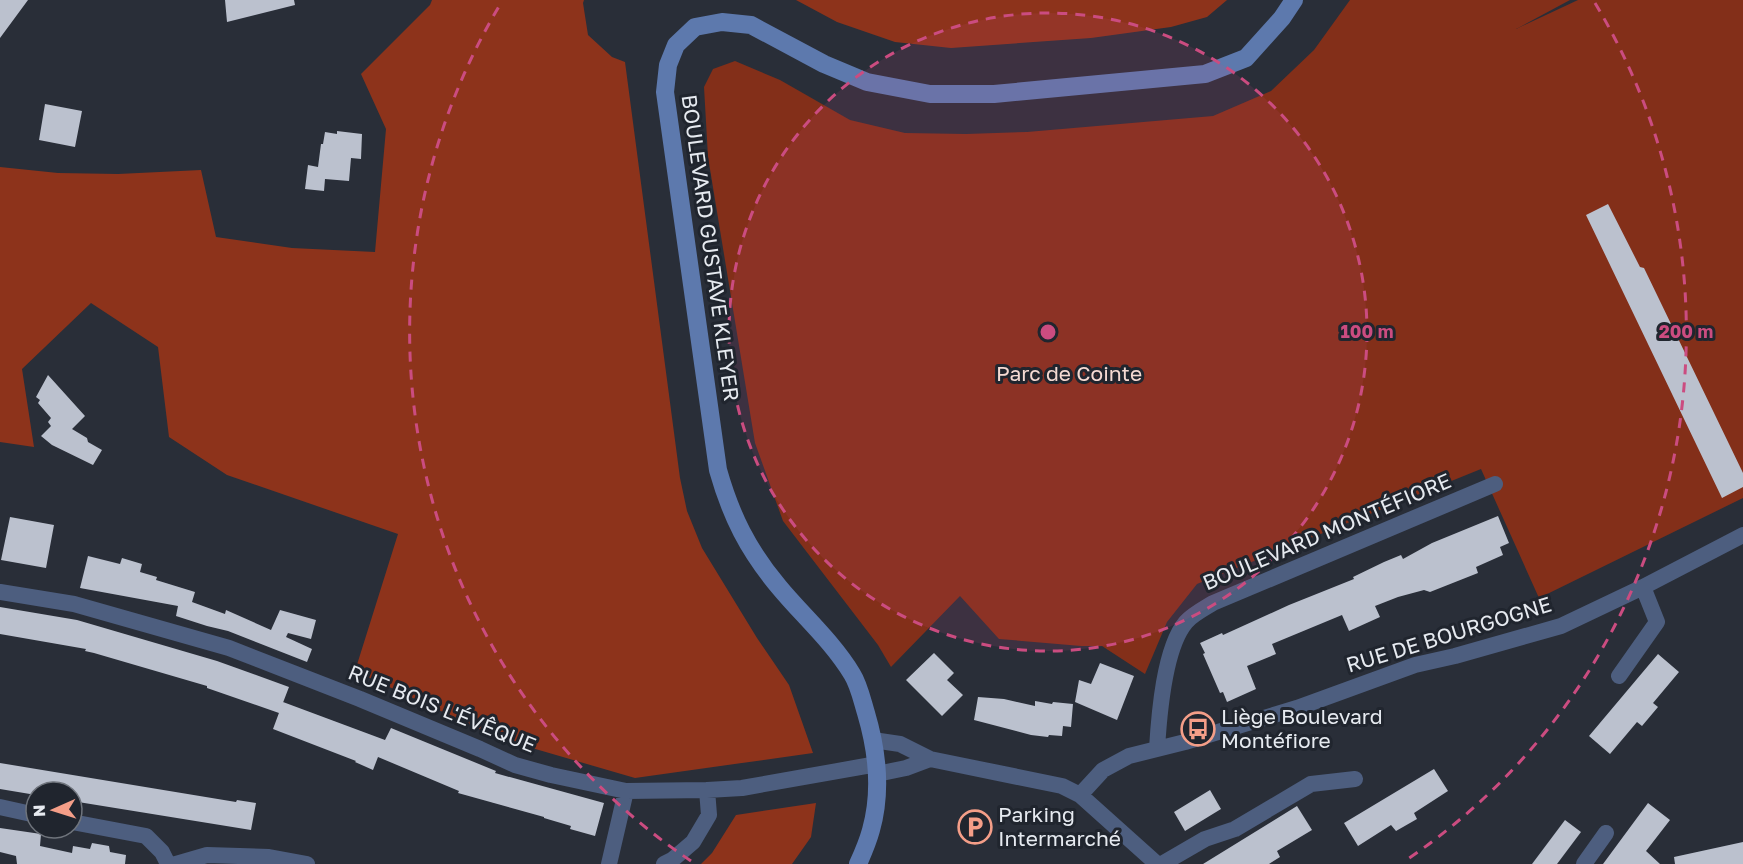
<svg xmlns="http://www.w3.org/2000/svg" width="1743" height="864" font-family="'Golos Text',sans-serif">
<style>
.green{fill:#832f19}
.forest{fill:#8d331b}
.building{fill:#bbc1ce}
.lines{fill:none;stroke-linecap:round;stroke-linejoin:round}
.street{stroke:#4d5e7f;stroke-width:16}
.secondary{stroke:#5d79ad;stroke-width:18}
.ring{fill:none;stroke:#cb4c80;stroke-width:3;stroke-dasharray:10 8}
.labels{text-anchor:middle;stroke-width:6;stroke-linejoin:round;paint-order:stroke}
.street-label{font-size:21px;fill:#e6eaf0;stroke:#20252e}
.park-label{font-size:21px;fill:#f5dad3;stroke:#20252e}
.poi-label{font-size:21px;fill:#e6eaf0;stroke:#20252e;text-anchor:start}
.centre{fill:#cb4c80;stroke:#20252e;stroke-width:3}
.ring-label{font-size:18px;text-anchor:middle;font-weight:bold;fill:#cb4c80;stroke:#20252e;stroke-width:6;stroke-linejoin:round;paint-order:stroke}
</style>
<rect width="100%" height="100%" fill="#292e38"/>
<path class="green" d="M1350,0H1570L1516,29L1578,0H1743V498L1539,598L1481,469L1197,584L1167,622L1145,674L1102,646H1081L999,639L960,596L891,667L878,645L783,521L755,443L708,157L704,87L713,69L735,61L780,80L850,120L905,133L966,134L1027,132L1213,116L1271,91L1314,50Z"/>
<path class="forest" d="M432,0H584L583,3L588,35L612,57L625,62L680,478L687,511L702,548L757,638L789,685L813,753L635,778L501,739L355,671L398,534L227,475L169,437L158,347L91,303L22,369L34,447L0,442V167L58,173L118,174L201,170L216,237L292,248L375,252L386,129L361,74L430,5Z
M796,0H1227L1207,17L1171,27L1091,38L951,48L895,42L837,22Z
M816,803L811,837L792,864H701L712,853L736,815Z"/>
<path class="building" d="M0,0H28L0,38Z
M225,0H294L295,5L227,22Z
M45,104L82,111L75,147L39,140Z
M337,131L362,134L361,159L351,158L349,181L325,179L324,191L305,189L308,165L318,167L321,144H323L325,132L337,134Z
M1608,204L1640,267L1644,268L1743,473V487L1722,498L1586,215Z
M48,375L85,416L72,429L87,438L88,442L102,450L93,465L52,445L41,436L51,426L48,422L51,418L38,403L40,400L36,397Z
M1498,516L1509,543L1500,547L1503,555L1476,567L1478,573L1430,592L1424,590L1398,597L1375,606L1380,617L1349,631L1342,615L1272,644L1276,654L1247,666L1256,689L1227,702L1223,692L1220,693L1203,654L1205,653L1200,643L1222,633L1223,635L1289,605L1354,579L1353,577L1384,562L1401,555L1403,559L1432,543Z
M10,517L54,525L46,568L1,560Z
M88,556L120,564L122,558L142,564L140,572L157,577L156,580L195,592L192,602L225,614L226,610L271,630L280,610L316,620L311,639L288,633L286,637L312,649L307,662L228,631L207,626L176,616L178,606L80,588Z
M0,607L77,620L217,661L289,687L279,713L207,688V686L94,653L85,651L86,649L0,634Z
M934,653L954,673L947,680L963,695L942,716L906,680Z
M1658,654L1679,672L1653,703L1658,707L1642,726L1637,722L1610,754L1589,736Z
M1100,663L1134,676L1117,720L1075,702L1079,680L1091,684Z
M978,697L1004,699L1035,706V701L1052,704L1053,702L1073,704L1071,727L1063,726L1062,736L1049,735L1048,737L1031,735L974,720Z
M283,702L385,740L391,728L496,771L495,773L604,803L595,836L570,829L571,826L544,818V817L458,793L459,791L378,757L373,770L355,762L356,761L273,729Z
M0,763L236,802L237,800L256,803L251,830L72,801V792H36V795L0,789Z
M1434,769L1448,791L1414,813L1417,819L1396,831L1391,825L1358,846L1344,823Z
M1210,790L1221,809L1185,831L1174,812Z
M1648,803L1670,820L1646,851L1660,864H1603Z
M1297,806L1312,830L1277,851L1280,857L1269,864H1203Z
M1565,820L1581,832L1557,864H1532Z
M0,828L41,834L40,846L72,853L73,846L90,849L92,843L109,846L110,852L126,855L125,864H17L16,856L0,852Z
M1743,842V864H1675L1674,857Z"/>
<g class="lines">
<path class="street" d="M0,592L74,604L229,648L360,699L480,749L515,765L551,775L626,791L707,790L742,788L877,764
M1619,676L1657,622L1643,587
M873,740L900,744L930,759L1062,786L1080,795L1157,864
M1157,749C1159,715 1164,648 1186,622C1193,614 1205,608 1213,603L1495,484
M877,774L906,768L930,759
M1080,795L1103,770L1129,756L1185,742L1297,708L1415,665L1455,656L1561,626L1643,587L1743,535
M0,807L36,815
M72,822L146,836L162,852L168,864
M176,864L207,855L269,857L307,864
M609,864L626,791
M664,864L672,860L693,842L709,815L707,790
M1162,864L1205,839L1235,829L1311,784L1355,779
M1584,864L1606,833"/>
<path class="secondary" d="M858,864C863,853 868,841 871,830C882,791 877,750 866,713C862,700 859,685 852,674C832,641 803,616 779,587C748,550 731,516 718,470L665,92L668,65L676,45L695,27L722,22L751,25L824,64L867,82L930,94H994L1205,74L1246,58L1282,18L1294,0"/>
</g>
<circle cx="1048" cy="332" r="319" fill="#cb4c80" fill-opacity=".12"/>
<g class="ring">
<circle cx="1048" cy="332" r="319"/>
<path d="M691 861A638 638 0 0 1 501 3M1595 3A638 638 0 0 1 1405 861"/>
</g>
<defs>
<symbol id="bus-ring" viewBox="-11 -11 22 22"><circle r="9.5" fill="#20252e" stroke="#f49e88" stroke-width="1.5"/><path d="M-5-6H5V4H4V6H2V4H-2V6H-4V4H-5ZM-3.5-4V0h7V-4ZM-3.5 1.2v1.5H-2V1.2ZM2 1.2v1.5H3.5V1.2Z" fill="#f49e88"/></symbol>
<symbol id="parking-ring" viewBox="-11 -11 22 22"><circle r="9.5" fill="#20252e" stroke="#f49e88" stroke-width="1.5"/><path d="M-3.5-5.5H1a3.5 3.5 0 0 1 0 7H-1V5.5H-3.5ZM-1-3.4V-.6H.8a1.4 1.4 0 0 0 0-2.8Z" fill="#f49e88"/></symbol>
</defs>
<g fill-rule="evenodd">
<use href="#bus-ring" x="1179" y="710" width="38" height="38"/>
<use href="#parking-ring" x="956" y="808" width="38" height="38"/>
</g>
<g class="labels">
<g class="street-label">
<text transform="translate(710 248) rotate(82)" y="7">BOULEVARD GUSTAVE KLEYER</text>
<text transform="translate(1327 532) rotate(-23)" y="7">BOULEVARD MONTÉFIORE</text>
<text transform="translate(1449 635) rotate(-17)" y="7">RUE DE BOURGOGNE</text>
<text transform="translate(442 709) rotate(22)" y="7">RUE BOIS L'ÉVÊQUE</text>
</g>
<g class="park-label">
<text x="1069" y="381">Parc de Cointe</text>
</g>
<g class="poi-label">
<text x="1221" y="724">Liège Boulevard<tspan x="1221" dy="24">Montéfiore</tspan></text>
<text x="998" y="822">Parking<tspan x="998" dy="24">Intermarché</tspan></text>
</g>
</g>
<circle cx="1048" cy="332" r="9" class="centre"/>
<g class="ring-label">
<text x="1367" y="338">100 m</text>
<text x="1686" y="338">200 m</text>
</g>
<g transform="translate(54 810) rotate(267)"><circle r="28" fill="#20252e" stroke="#6f747c" stroke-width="1.5"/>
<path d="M0-4.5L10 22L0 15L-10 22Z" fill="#f49e88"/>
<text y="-9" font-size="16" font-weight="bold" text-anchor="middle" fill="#e6eaf0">N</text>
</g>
</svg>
